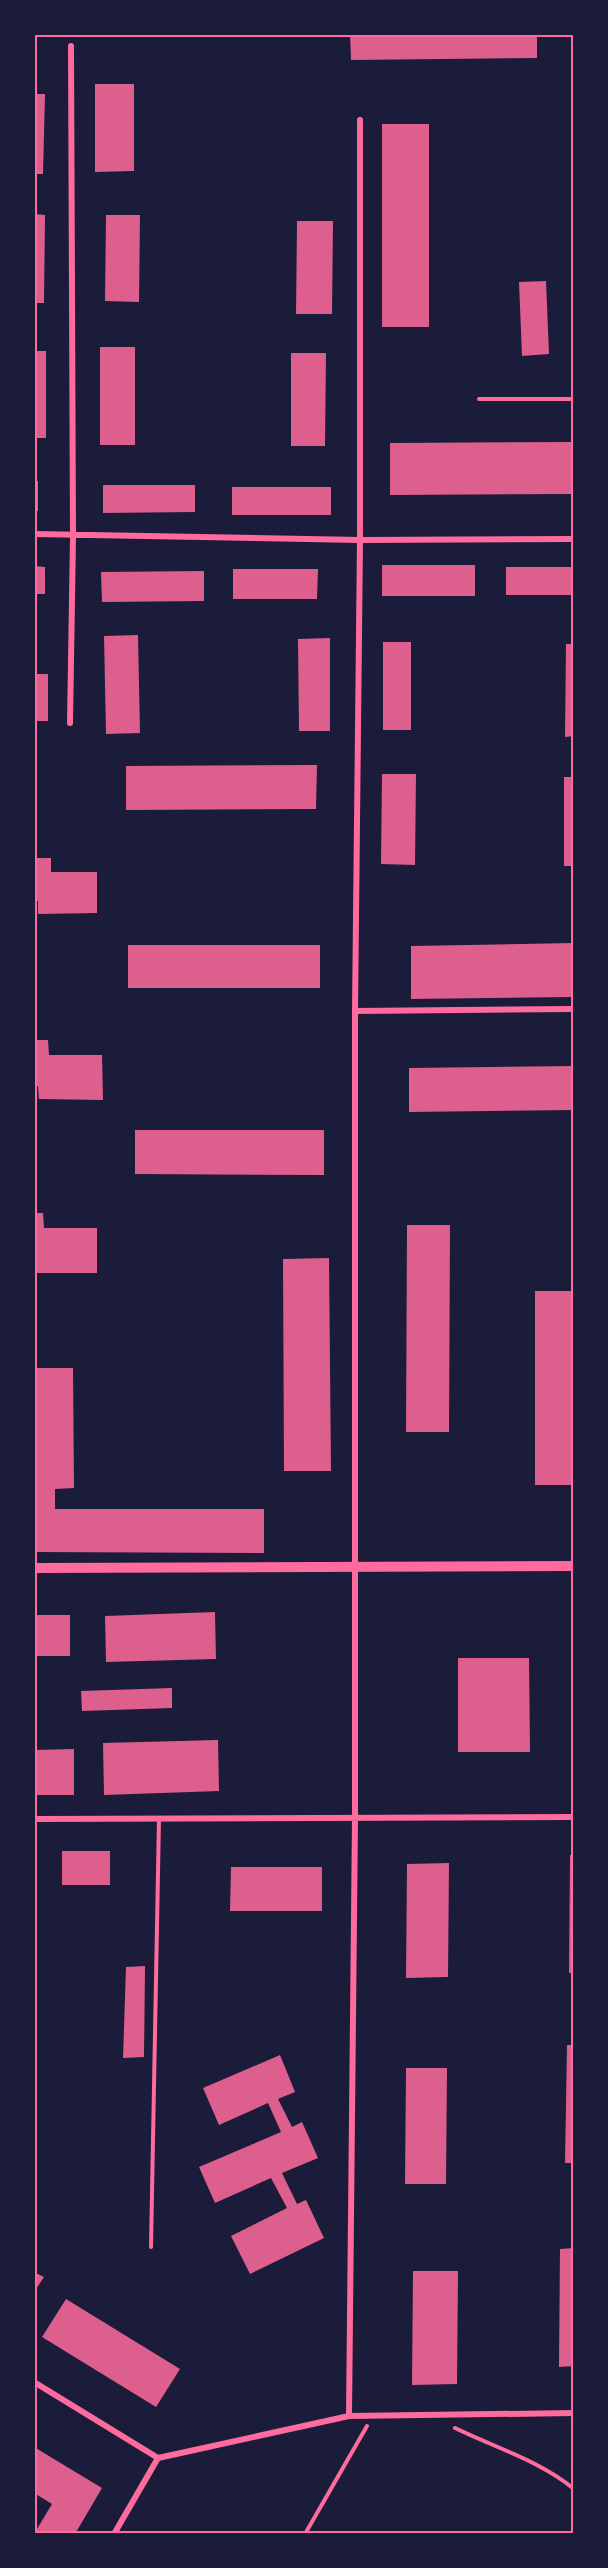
<svg xmlns="http://www.w3.org/2000/svg" width="608" height="2568" font-family="'DejaVu Sans',sans-serif">
<style>
.building{fill:#dd5f8e}
.lines{fill:none;stroke-linecap:round;stroke-linejoin:round}
.path{stroke:#ff6b9d;stroke-width:4}
.service{stroke:#ff6b9d;stroke-width:4}
.minor{stroke:#ff6b9d;stroke-width:6}
.tertiary{stroke:#ff6b9d;stroke-width:10}
.neatline{fill:none;stroke:#ff6b9d;stroke-width:2}
</style>
<rect width="100%" height="100%" fill="#1b1b3a"/>
<path class="building" d="M350,34H537V58L351,60Z
M95,84H134V171L95,172Z
M34,94H45L43,174H34Z
M382,124H429V327H382Z
M34,214L45,215L44,303H34Z
M106,215H140L139,302L105,301Z
M297,221H333L332,314H296Z
M546,281L549,354L522,356L519,282Z
M100,347H135V445H100Z
M34,351H46V438H34Z
M291,353H326L325,446H291Z
M574,442V494L390,495V443Z
M34,481H38V511H34Z
M103,485H195V512L103,513Z
M232,487H331V515H232Z
M382,565H475V596H382Z
M34,566L45,567V594H34Z
M506,567H574V595H506Z
M233,569H318L317,599H233Z
M204,571V601L102,602L101,572Z
M138,635L140,733L106,734L104,636Z
M330,638V731H299L298,639Z
M383,642H411V730H383Z
M566,644H574V736L565,737Z
M34,674H48V721H34Z
M317,765L316,809L126,810V766Z
M382,774H416L415,865L381,864Z
M564,777H574V866H564Z
M34,858H51V872H97V913L38,914V901H34Z
M574,943V997L411,999V946Z
M128,945H320V988H128Z
M34,1040H48L49,1055H102L103,1100L39,1099L38,1086H34Z
M574,1066V1110L409,1112V1068Z
M135,1130H324V1175L135,1174Z
M34,1213H43L44,1228H97V1273H34Z
M407,1225H450L449,1432H406Z
M329,1258L331,1471H284L283,1259Z
M535,1291H574V1485H535Z
M34,1368H73L74,1488L55,1489V1509H264V1553L34,1552Z
M215,1612L216,1659L106,1662L105,1616Z
M34,1615H70V1656H34Z
M458,1658H529L530,1752H458Z
M172,1688V1708L82,1711L81,1691Z
M218,1740L219,1791L104,1795L103,1743Z
M74,1749V1795H34V1750Z
M62,1851H110V1885H62Z
M570,1855H574V1973H569Z
M449,1863L448,1977L406,1978L407,1864Z
M231,1867H322V1911H230Z
M145,1966L144,2057L123,2058L126,1967Z
M567,2045H574V2163H565Z
M280,2055L295,2092L278,2099L292,2127L302,2122L318,2158L282,2173L297,2204L306,2200L324,2238L250,2274L231,2236L287,2208L271,2178L215,2203L199,2167L281,2132L268,2103L219,2125L203,2088Z
M406,2068H447L446,2184H405Z
M574,2248V2366L559,2367L560,2249Z
M413,2271H458L457,2384L412,2385Z
M34,2272L44,2277L34,2292Z
M66,2299L180,2369L156,2407L42,2337Z
M34,2447L102,2488L75,2534H34L52,2504L34,2493Z"/>
<g class="lines">
<path class="path" d="M455,2428C494,2447 540,2461 574,2489
M305,2534L367,2426"/>
<path class="service" d="M479,399H574
M151,2247L159,1819"/>
<path class="minor" d="M34,534L360,540L574,539
M70,723L73,537L71,46
M355,1011L574,1009
M34,1819L574,1817
M34,2382L158,2458L349,2416L574,2413
M349,2416L355,1818V1011L360,540V120
M114,2534L158,2458"/>
<path class="tertiary" d="M34,1568L574,1566"/>
</g>
<rect width="608" height="2568" fill="none" stroke="#1b1b3a" stroke-width="72"/>
<rect x="36" y="36" width="536" height="2496" class="neatline"/>
</svg>
